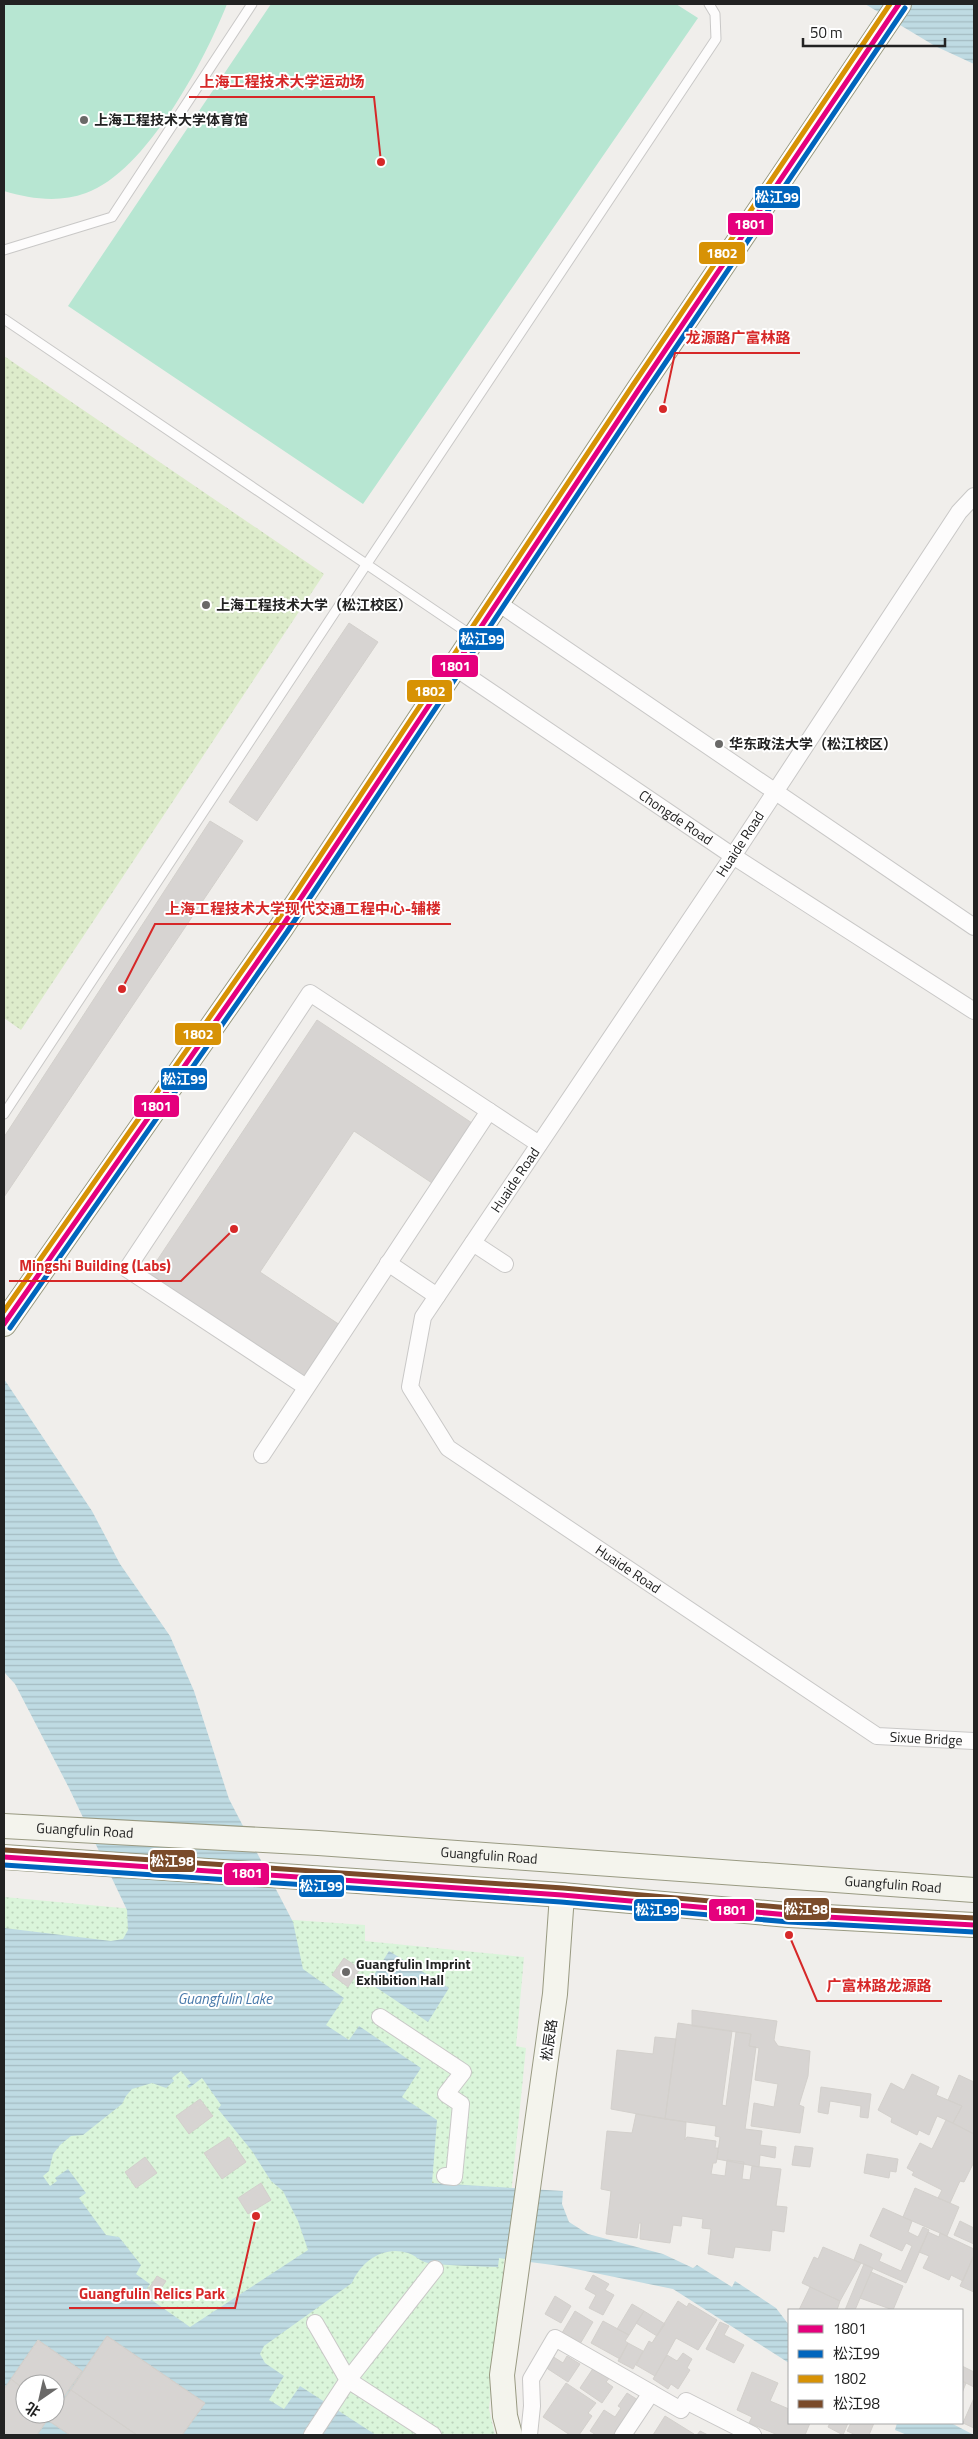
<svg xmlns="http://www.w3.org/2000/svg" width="978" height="2439" font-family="'Titillium Web','Noto Sans SC',sans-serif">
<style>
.grass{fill:url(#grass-dots)}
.park{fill:url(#park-dots);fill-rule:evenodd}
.pitch{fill:#b7e6d2}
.water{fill:url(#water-rules);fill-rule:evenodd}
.building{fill:#d7d4d2;stroke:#d3d0cc}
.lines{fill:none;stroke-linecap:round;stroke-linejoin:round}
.lane-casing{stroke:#c9c8c7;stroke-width:11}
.street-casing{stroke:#c9c8c7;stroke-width:18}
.secondary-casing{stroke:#999a82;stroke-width:26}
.lane{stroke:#fdfcfc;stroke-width:9}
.street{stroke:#fdfcfc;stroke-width:16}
.secondary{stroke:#f4f4ed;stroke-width:24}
.bus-1-casing{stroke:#fff;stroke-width:9}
.bus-2-casing{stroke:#fff;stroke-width:9}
.bus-3-casing{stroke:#fff;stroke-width:9}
.bus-4-casing{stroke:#fff;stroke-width:9}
.bus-1{stroke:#e5007d;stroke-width:5}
.bus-2{stroke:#0065bd;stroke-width:5}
.bus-3{stroke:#d79205;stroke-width:5}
.bus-4{stroke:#7a4b2a;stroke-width:5}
.poi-dot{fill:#6a6968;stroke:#fff;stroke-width:2}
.labels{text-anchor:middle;stroke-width:4;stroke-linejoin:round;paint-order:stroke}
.poi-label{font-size:14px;font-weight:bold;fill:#222;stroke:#fff;text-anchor:start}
.street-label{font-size:14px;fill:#222;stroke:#fff}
.water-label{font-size:15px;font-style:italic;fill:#4a7aab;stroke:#fff}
.leader{fill:none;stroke:#d62828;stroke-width:2}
.callout-dot{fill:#d62828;stroke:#fff;stroke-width:2}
.callout-label{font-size:15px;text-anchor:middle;font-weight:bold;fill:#d62828;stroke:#fff;stroke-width:4;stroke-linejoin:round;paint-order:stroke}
.line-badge{stroke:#fff;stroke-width:2}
.badge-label{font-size:14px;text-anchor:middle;font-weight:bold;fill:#fff}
</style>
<defs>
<pattern id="grass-dots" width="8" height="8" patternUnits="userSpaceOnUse" patternTransform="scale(1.25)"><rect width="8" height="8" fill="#ddeccb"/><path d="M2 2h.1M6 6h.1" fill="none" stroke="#bdcaae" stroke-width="1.8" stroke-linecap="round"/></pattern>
<pattern id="park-dots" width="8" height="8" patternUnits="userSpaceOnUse" patternTransform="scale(1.25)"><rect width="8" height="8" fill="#daf5da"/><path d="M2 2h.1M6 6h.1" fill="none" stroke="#bbd2bb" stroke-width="1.8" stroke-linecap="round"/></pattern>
<pattern id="water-rules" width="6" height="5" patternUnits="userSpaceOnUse" patternTransform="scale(1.25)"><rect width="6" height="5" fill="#bfdbe3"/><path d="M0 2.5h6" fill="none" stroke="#a4bcc2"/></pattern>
</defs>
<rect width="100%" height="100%" fill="#f0eeeb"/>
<path class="grass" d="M4,356L324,574L21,1030L4,1018Z"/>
<path class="park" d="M4,1897L122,1908L365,1925V1941L524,1957L516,2046L526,2048L489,2409L495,2435H4ZM25,2384H55V2414H25Z"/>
<path class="pitch" d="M4,4H227C205,60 146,172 86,193C59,203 31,199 4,191Z
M271,4H676L698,18L363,504L68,306Z"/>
<path class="water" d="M865,4H974V64L935,46Z
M4,1379L92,1511L120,1564L170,1636L194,1691L229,1799L293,1922L303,1969L344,1998L326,2025L349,2040L359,2026L421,2068L402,2097L437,2120L432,2183L563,2191L562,2204L569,2222L588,2234L663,2254L693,2268L697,2265L732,2287L735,2281L776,2308L789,2325V2363L673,2289L561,2266L499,2258L498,2267C475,2266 451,2266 428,2263C421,2262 415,2255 408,2253C384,2245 361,2261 352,2283L264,2346L260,2354L265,2363L284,2376L269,2400L284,2409L300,2386L376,2435H4V1928L111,1941L123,1939L128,1930L127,1910L69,1788L15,1684L4,1672ZM181,2071L191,2083L187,2086L189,2088L202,2078L221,2105L218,2109L252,2151L271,2181L283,2191L298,2221L308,2250L190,2327L143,2294L150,2284L136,2274L141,2265L119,2237L106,2235L79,2198L86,2193L68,2169L55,2178L57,2181L50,2186L43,2176L49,2171L53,2154L60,2145L71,2136L83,2135L122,2104L126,2096L132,2089L152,2083L166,2088L174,2081L172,2078ZM25,2384H55V2414H25Z
M389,1951L449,1988L428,2022L374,1986L376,1983L371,1980Z
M897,2423H951L974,2435H907L895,2430Z"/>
<path class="building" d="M349,623L378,642L257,821L229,802Z
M210,821L243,841L4,1197V1137Z
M317,1020L475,1125L435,1185L354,1131L260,1272L343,1327L308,1380L148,1274Z
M344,1958L360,1969L348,1987L332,1975Z
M692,2010L777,2021L774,2040L778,2046L810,2051L808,2076L799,2105L804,2107L800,2133L751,2126L754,2103L774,2107L778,2084L755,2080L759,2048L749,2046L751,2034L692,2026Z
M678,2023L732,2031L722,2105L726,2106L736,2032L751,2034L749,2046L756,2047L745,2129L762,2131L760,2145L776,2147L775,2158L760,2155L759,2167L717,2159L720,2137L715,2136L716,2126L665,2119Z
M655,2037L676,2039L665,2119L611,2109L617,2050L653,2054Z
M912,2074L939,2087L936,2095L962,2106L953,2123L937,2116L929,2135L919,2130L917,2135L891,2122L892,2118L878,2110L891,2083L904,2090Z
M959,2075L974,2082V2134L953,2123L962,2106L948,2100Z
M821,2087L871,2094L868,2118L860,2117L861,2106L830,2101L828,2114L818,2112Z
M200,2099L213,2116L189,2134L176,2116Z
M636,2114L686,2122L685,2140L687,2137L716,2141L715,2148H718L717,2159L716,2163H713L711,2174L725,2176L727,2160L744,2162L742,2179L750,2180L752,2166L781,2169L776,2206L787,2207L784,2232L772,2230L770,2251L735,2247L733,2258L708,2254L711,2229L702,2228L703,2219L682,2216L681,2226L673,2225L670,2243L640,2239L641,2223H639L637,2238L606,2234L611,2191L601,2189L607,2131L632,2133Z
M946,2120L974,2134V2162L964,2182L960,2181L950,2203L938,2198L942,2190L912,2175L914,2172L907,2168L920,2143L932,2149Z
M229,2137L246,2162L222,2179L204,2153Z
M795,2146L813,2148L810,2167L792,2165Z
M867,2154L898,2159L896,2172L890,2171L889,2178L864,2173Z
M145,2157L157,2173L136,2188L125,2172Z
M261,2183L271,2200L248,2214L238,2198Z
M915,2188L959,2207L947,2236L903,2217Z
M883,2208L912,2221L908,2232L918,2237L923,2227L929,2230L906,2283L854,2260L860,2244L882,2254L879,2261L901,2271L912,2246L906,2243L902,2251L870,2236Z
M960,2221L974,2228V2244L954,2235Z
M928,2232L939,2237L940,2233L974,2249V2255L963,2281L951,2275L949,2280L923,2268L929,2256L919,2252Z
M823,2247L861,2263L840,2301L802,2283L814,2257L818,2259Z
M974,2255V2292L960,2286Z
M864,2264L873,2268L855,2310H845Z
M871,2272L903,2286L893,2310L860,2298Z
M593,2275L609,2284L605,2290L614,2295L603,2315L589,2308L596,2295L585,2289Z
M157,2276L166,2281L154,2299L146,2293Z
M810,2287L840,2301L837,2310H799Z
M555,2296L571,2306L561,2323L545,2314Z
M678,2301L687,2307L689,2303L717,2320L698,2350L676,2338L655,2376L636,2365L649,2341L652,2343Z
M632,2304L644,2311L629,2335L617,2329Z
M575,2311L593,2322L580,2344L562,2333Z
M644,2311L665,2324L657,2336L636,2323Z
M603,2321L629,2335L625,2341L628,2343L620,2359L591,2343Z
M720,2322L729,2326L724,2335L744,2345L734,2363L706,2349Z
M107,2336L205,2403L182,2435H70L49,2421Z
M107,2336L205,2403L182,2435H137L71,2390Z
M38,2340L82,2371L55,2409V2384H25V2414H51L37,2435H4V2389Z
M38,2340L82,2371L55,2409V2384H25V2390L11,2379Z
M628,2343L643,2351L633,2369L618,2361Z
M683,2353L692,2359L687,2368L690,2370L678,2389L671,2384L668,2389L653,2379L667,2355L677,2361Z
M552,2356L563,2363L567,2356L580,2364L568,2382L545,2367Z
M596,2364L612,2375L606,2382L613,2387L602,2403L580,2388Z
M962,2366L974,2372V2387L962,2381Z
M752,2372L778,2383L770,2401L789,2409V2423H810L805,2435H778L749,2423L752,2417L737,2410Z
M11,2379L25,2390V2414H51L37,2435H4V2389Z
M962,2381L966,2383L962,2393Z
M566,2383L596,2403L588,2413L592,2416L579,2435H570L543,2417Z
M71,2390L137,2435H70L49,2421Z
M627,2393L638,2400L613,2435H596L590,2431L604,2410L615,2417L621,2408L618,2406Z
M974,2398V2428L963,2423Z
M665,2416L694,2434L693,2435H653Z
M830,2423H848L843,2435L828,2427Z
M851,2423H874L869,2435H856L847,2431Z
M700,2431L708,2435H697Z"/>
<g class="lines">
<defs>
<path id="lane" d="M4,250L112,217L252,4
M4,319L474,637
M4,1114L366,565L716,39L715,14L709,4"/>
<g id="street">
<path id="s1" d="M974,496L959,512L733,856L423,1317L410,1387L448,1448L877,1736L974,1741"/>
<path d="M498,603L974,927"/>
<path id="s2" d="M454,667L733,856L974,1011"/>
<path d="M473,1243L505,1264"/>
<path d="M388,1263L437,1296"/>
<path d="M306,1387L127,1269L310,993L489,1111"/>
<path d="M262,1455L489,1111L539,1144"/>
<path d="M380,2017L463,2072L446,2094L461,2104L454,2177L445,2176"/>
<path d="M315,2323L348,2380L435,2269"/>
<path d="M312,2435L348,2380L433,2435"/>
<path d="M529,2435L532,2406L531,2379L555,2338L681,2410L686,2401L753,2435"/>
<path d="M623,2435L651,2393"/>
</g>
<g id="secondary">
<path d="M4,1324L281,928L639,389L899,4"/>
<path id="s3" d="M4,1826L318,1843L974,1890"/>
<path d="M4,1857L562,1895L789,1915L974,1925"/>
<path d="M510,2435L505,2416L502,2375L555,1994L562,1895"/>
</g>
</defs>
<use href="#lane" class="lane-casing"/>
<use href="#street" class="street-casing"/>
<use href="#secondary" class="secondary-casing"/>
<use href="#lane" class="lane"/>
<use href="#street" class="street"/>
<use href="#secondary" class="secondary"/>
<defs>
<path id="bus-1" d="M4,1324L281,928L639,389L899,4
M4,1857L562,1895L789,1915L974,1925"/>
<path id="bus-2" d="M10,1328L287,932L645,393L905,8
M4,1865L561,1902L789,1922L974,1932"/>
<path id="bus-3" d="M4,1311L275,924L633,385L890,4"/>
<path id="bus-4" d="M5,1850L563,1888L790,1908L974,1918"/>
</defs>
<use href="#bus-1" class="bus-1-casing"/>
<use href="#bus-2" class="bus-2-casing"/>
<use href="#bus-3" class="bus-3-casing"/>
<use href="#bus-4" class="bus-4-casing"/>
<use href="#bus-1" class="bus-1"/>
<use href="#bus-2" class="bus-2"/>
<use href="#bus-3" class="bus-3"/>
<use href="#bus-4" class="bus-4"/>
</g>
<g class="poi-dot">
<circle cx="84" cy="120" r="5"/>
<circle cx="206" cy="605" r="5"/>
<circle cx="719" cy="744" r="5"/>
<circle cx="346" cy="1972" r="5"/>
</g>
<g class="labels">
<g class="poi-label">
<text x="94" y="125">上海工程技术大学体育馆</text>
<text x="216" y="610">上海工程技术大学（松江校区）</text>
<text x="729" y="749">华东政法大学（松江校区）</text>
<text x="356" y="1969">Guangfulin Imprint<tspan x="356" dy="16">Exhibition Hall</tspan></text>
</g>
<g class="street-label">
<text dy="5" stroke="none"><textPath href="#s2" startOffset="268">Chongde Road</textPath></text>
<text transform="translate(740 844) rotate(-57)" y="5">Huaide Road</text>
<text transform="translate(515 1180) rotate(-56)" y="5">Huaide Road</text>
<text dy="5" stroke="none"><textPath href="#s1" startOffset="1349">Huaide Road</textPath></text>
<text dy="5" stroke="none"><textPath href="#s1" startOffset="1698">Sixue Bridge</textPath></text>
<text dy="5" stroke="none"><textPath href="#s3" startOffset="81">Guangfulin Road</textPath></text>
<text dy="5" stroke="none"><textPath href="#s3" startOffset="486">Guangfulin Road</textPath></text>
<text dy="5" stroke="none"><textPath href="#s3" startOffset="891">Guangfulin Road</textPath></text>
<text transform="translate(549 2040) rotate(-82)" y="5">松辰路</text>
</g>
<g class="water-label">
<text x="225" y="2004">Guangfulin Lake</text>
</g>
</g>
<path class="leader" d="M381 162L374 97H189M663 409L675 353H800M122 989L155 924H451M234 1229L181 1281H9M789 1935L817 2001H942M256 2216L235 2308H69"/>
<g class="callout-dot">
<circle cx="381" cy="162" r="5"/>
<circle cx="663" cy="409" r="5"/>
<circle cx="122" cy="989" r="5"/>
<circle cx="234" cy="1229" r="5"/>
<circle cx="789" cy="1935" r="5"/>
<circle cx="256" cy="2216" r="5"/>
</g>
<g class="callout-label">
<text x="282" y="87">上海工程技术大学运动场</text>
<text x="738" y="343">龙源路广富林路</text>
<text x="303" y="914">上海工程技术大学现代交通工程中心-辅楼</text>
<text x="95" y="1271">Mingshi Building (Labs)</text>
<text x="879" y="1991">广富林路龙源路</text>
<text x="152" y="2299">Guangfulin Relics Park</text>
</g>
<g class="line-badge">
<rect x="754" y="185" width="47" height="24" rx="5" fill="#0065bd"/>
<rect x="727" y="212" width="47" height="24" rx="5" fill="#e5007d"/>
<rect x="698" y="241" width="48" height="24" rx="5" fill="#d79205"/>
<rect x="458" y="627" width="47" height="24" rx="5" fill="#0065bd"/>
<rect x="431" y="654" width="48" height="24" rx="5" fill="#e5007d"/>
<rect x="406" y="679" width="47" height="24" rx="5" fill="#d79205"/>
<rect x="174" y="1022" width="48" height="24" rx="5" fill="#d79205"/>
<rect x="160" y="1067" width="48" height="24" rx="5" fill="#0065bd"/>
<rect x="133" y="1094" width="47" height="24" rx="5" fill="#e5007d"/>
<rect x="149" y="1849" width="47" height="24" rx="5" fill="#7a4b2a"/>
<rect x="223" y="1862" width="47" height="24" rx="5" fill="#e5007d"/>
<rect x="298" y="1874" width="47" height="24" rx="5" fill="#0065bd"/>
<rect x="783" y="1897" width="47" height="24" rx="5" fill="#7a4b2a"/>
<rect x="708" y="1898" width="47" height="24" rx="5" fill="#e5007d"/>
<rect x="633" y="1898" width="47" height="24" rx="5" fill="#0065bd"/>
</g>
<g class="badge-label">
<text x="777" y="202">松江99</text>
<text x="750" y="229">1801</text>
<text x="722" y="258">1802</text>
<text x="482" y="644">松江99</text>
<text x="455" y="671">1801</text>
<text x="430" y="696">1802</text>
<text x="198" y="1039">1802</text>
<text x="184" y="1084">松江99</text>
<text x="156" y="1111">1801</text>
<text x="172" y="1866">松江98</text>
<text x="247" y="1878">1801</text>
<text x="321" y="1891">松江99</text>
<text x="806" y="1914">松江98</text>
<text x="731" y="1915">1801</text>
<text x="657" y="1915">松江99</text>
</g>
<rect width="978" height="2439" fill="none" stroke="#222222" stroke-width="10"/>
<rect x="788" y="2309" width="175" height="115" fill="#ffffff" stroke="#a7a7a7"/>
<rect x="798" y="2325" width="25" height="8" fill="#e5007d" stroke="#a7a7a7"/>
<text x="833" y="2334" font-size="15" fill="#222222">1801</text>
<rect x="798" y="2350" width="25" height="8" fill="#0065bd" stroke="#a7a7a7"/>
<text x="833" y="2359" font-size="15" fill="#222222">松江99</text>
<rect x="798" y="2375" width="25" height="8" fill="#d79205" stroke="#a7a7a7"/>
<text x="833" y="2384" font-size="15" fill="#222222">1802</text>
<rect x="798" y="2400" width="25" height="8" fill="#7a4b2a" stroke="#a7a7a7"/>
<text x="833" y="2409" font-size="15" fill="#222222">松江98</text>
<g transform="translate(40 2399) rotate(214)"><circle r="24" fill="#ffffff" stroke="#a7a7a7"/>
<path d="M0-4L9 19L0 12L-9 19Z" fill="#6a6968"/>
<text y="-8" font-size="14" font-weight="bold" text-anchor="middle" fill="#222222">北</text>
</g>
<path d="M803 38v8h142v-8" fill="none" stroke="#222222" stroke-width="2.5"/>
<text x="810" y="38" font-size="15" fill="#222222" stroke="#ffffff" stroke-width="4" paint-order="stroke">50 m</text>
</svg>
